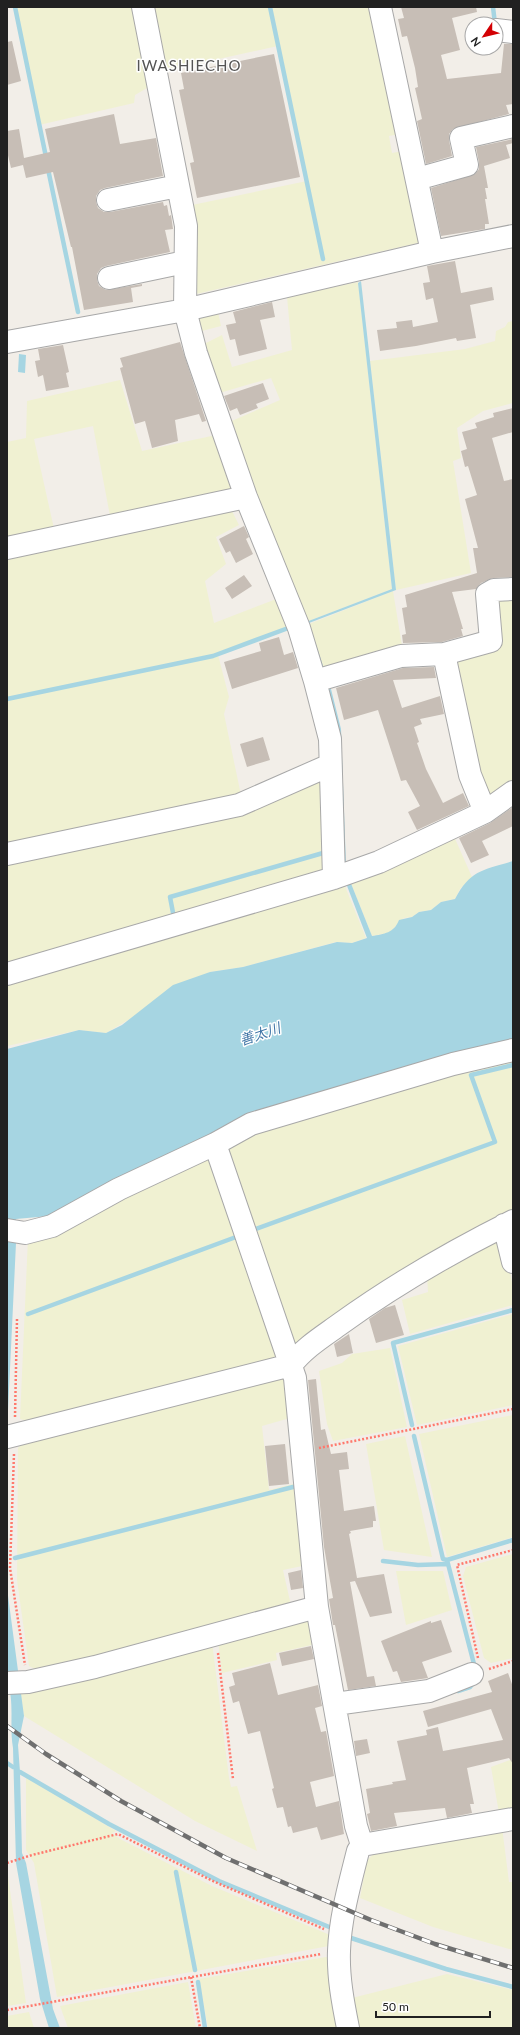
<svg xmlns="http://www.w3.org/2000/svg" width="520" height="2035" font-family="Lato,'Noto Sans JP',sans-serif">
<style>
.farmland{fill:#f0f1d2}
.water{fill:#a6d5e2}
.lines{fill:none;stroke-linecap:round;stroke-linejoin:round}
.stream{stroke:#a6d5e2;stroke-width:4.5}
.building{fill:#c7beb6}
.minor-casing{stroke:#a8a8a8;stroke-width:24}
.path{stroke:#ff786c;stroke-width:2.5;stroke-dasharray:2 2;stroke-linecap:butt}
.minor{stroke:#fff;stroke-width:22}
.rail-casing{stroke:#6f6f6f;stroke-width:4.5}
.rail{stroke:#fff;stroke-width:3;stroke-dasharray:9;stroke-linecap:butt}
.labels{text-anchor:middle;stroke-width:3;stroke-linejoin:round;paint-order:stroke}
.water-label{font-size:14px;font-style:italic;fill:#4176a7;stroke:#fff}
.quarter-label{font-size:15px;letter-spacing:1px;fill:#545454;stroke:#fff}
</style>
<rect width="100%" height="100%" fill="#f2eee8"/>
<path class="farmland" d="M15,7H138L154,84L135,95L134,103L39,125Z
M151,7H373L400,134L389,136L392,153L403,151L422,242L196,294L192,205L307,181L278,46L164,71Z
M358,282L392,589L306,622L227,423L280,400L271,378L216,394L200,346L222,335L232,367L292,350L287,297Z
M218,312L221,326L198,332V318Z
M513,321V403L483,411L457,428L461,458L453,461L471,573L396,590L370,361L465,349L495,341L496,331L505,327L508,322Z
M120,380L142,451L216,435L234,490L111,521L93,426L34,439L55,533L7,543V442L26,438L27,401Z
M229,505L239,525L216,537L226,564L205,581L214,623L279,598L291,627L218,655L229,697L224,714L241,795L7,849V553Z
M393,591L403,652L325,672L309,624Z
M513,592V786L487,807L448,662L490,648L493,600Z
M320,774L328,873L7,969V858Z
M452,832L472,877L460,889L455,899L441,902L431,910L419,912L412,917L404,918L389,933L372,936L348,876Z
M342,879L366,938L352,943L336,942L243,967L210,972L106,1033L79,1030L7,1046V977Z
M513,1057V1214L298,1348H290L226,1145L303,1115Z
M204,1157L212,1161L282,1360L25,1425L24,1420L20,1419L28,1238Z
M502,1235L513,1287V1305L410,1334L402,1300L428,1292L427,1276Z
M513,1314V1405L417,1425L398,1346Z
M390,1348L407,1427L333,1441L327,1424L319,1371L342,1363L352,1354Z
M284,1375L290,1418L262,1426L269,1490L297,1483L307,1565L283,1570L292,1610L35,1673V1669L29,1666L17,1580L18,1448L21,1445V1440Z
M513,1415V1537L447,1557L419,1434Z
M405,1436L432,1557L384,1550L366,1444Z
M513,1554V1658L491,1663L484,1658L463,1576L466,1567Z
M396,1571H443L452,1610L406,1625Z
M307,1615L316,1644L276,1653L277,1660L222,1673L218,1641Z
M212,1642L229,1778L231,1787L237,1786L257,1851L195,1821L24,1716L20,1689Z
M513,1759V1811L499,1813L491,1767Z
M26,1777L116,1831L112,1833L120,1839L212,1886L335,1937L334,1945L57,1997L34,1863L26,1850Z
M502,1827L509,1882H513V1950L433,1927L360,1898L367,1860L375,1853Z
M7,1869L26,2003L7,2006Z
M326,1957L333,1960L340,2028H208L199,1979Z
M447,1974L513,1990V2028H357L352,1998Z
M188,1982L196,2028H68L60,2006Z
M29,2012L34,2028H7V2016Z"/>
<path class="water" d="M361,281L396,590L309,623L325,672H323L306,622L392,589L358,283Z
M19,354L26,355L25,373L18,372Z
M329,681L341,729L346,865L342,866L326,682Z
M513,861V1044L239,1120L49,1216L16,1219L13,1229L16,1243L7,1432V1049L79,1030L106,1033L122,1025L173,985L210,972L243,967L337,942L352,943L367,938L344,878L348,876L372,936C384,934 394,933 399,920L412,917L419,912L431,910L441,902L455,899C470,870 483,870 513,861Z
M7,1588L24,1716L18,1745L20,1772L22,1853L26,1863L53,2009L60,2028H49L40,1999L16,1863L13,1748C9,1725 15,1702 7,1681Z"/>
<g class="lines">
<path class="stream" d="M15,7L46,157
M270,7L323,259
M493,7L495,24
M48,169L78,312
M7,699L213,656L291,627
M174,918L170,897L323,853
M253,1230L495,1142L471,1075L513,1065
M28,1314L236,1237
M412,1425L393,1343L513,1310
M414,1436L443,1559L447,1560L475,1668
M15,1558L293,1487
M447,1560L513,1540
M383,1561L418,1565L448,1564
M458,1691L470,1687L474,1682
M7,1763L13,1767
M20,1772L109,1824L219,1881L334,1929
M176,1872L195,1970
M348,1937L446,1969L513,1987
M198,1982L205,2028"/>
</g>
<path class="building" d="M401,7H476L477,12L452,18L460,50L441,55L447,79L501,73L504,44H513V104L506,105L509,114L453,129L449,134V140L452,156L426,164L417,121L422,119L415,88L418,87L415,68L407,36L402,37L398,19L404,18Z
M12,41L21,81L7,85V42Z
M274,54L300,177L197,198L190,163L194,162L179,90L184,89L181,73Z
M114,114L120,144L156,138L163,176L105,188L100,190L96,196V202L98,208L104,212H110L163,202L164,206L167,205L169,216L171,215L173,229L165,230L170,252L106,266L101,268L97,274V280L99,286L106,290L142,284V286L131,288L133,302L84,310L72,247H71L53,172L26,178L23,165L11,168L7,151V131L19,129L24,158L50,152L45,129Z
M513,139V143L506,145L510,158L484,166L488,188H485L487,199H485L489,224H485V229L441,236L431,188L475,174L479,169V163L476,147Z
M455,261L461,293L492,287L494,300L470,305L476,338L457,341L456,338L416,346L380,351L377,330L397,328L396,322L412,320L413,327L438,322L433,298L426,300L423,283L430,282L427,266Z
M272,302L275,317L260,320L267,349L239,356L235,339L230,340L226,325L236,323L233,312Z
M180,342L206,421L202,422L199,414L175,420L178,441L152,448L145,421L135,424L120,368L123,367L120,358Z
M63,345L69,372L66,373L69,387L46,391L43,375L38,377L35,361L40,360L38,349Z
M263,383L269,399L256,404L258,408L240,415L237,408L230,411L224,396Z
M513,408V432L492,438L504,481L513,479V577L493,578L481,583L476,589L452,592L463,629H461L463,636L442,642L403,643L402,635L406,634L402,608L407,607L405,595L477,573L473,548H478L465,499L477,495L468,466L465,467L461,451L467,449L462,432L477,428L475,423L494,417L493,413Z
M244,526L249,537L246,539L253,554L236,563L230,551L226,553L219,539Z
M244,575L252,586L232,599L225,588Z
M279,637L284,655L293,652L298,668L232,689L224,662L261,651L259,643Z
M434,667L436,678L393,680L402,708L440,696L444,714L420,719L422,724L414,727L419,742L417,743L426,769L443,803L463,793L469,806L417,830L408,812L420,806L406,780L401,781L378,710L344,720L336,688L403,668Z
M263,737L270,760L247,767L240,744Z
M513,807V826L482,841L489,855L471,863L459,838L490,823Z
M395,1305L404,1335L376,1343L369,1319L385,1308Z
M349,1334L353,1353L337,1357L334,1344Z
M316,1379L321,1430L325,1429L331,1454L347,1452L349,1469L339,1470L344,1511L374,1506L376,1521H373V1527L350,1531L351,1533L349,1534L357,1578L384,1574L389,1598L392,1613L370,1617L355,1581L350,1582L367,1677L374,1676L376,1686L348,1690L335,1625H333L329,1599L333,1598L324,1547L308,1380Z
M285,1444L289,1484L269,1486L265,1446Z
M301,1570L303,1588L291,1590L288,1573Z
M441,1620L452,1652L422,1662L428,1678L401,1682L397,1671L393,1672L381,1641L431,1621V1623Z
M311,1646L314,1659L282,1666L279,1653Z
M270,1663L278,1695L318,1685L322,1706L315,1708L321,1732L326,1731L334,1776L310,1782L316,1807L339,1801L344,1834L321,1840L317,1827L293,1833L291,1826L288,1827L283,1807L277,1808L272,1789L274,1788L260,1731L248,1734L239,1701L233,1703L229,1687L235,1685L232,1673Z
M508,1673L513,1687V1764L509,1758L467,1768L474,1804H470L472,1813L447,1818L445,1808L394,1813L397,1826L371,1831L367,1814L370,1813L366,1789L393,1784L392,1782L406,1780L397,1741L427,1735L426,1730L438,1727L443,1751L503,1740L491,1709L428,1727L423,1711L492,1692L488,1681Z
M367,1739L370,1753L356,1756L354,1741Z"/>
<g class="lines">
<defs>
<path id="minor" d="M143,7L186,226L185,310L196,353L246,497L299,628L315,681L330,739L334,878
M380,7L432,252
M496,30L513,32
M417,179L467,165L461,138L513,126
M108,200L178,186
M109,278L185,262
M7,342L185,310L432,252L513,236
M7,548L246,497
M444,654L470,775L485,812
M315,681L401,656L444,654L491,641L487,594L494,590L513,589
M7,854L239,805L330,765
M7,974L334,878L379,862L485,812L513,792
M215,1144L295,1378L317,1607L356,1826L362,1845
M504,1225L513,1262
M7,1230L25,1233L52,1226L119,1189L215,1144L251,1124L453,1064L513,1050
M7,1437L291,1365C304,1348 322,1337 340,1324C394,1285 453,1251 513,1221
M7,1683L28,1682L95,1667L317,1607
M335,1704L429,1691L472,1674
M348,2028C343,2003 338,1977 339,1951C340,1918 350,1883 358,1851L362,1845L513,1819"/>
</defs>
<use href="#minor" class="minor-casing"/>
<path class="path" d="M15,1417L17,1319
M319,1448L513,1409
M14,1454L10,1568L25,1665
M218,1653L233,1779
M478,1658L457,1565L513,1550
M489,1669L513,1661
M7,1863L32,1855L118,1834L215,1882L324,1929
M191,1977L200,2028
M7,2010L321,1954"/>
<use href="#minor" class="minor"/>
<defs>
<path id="rail" d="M7,1726L46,1754L121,1801L226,1858L371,1920L435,1944L513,1968"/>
</defs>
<use href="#rail" class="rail-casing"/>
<use href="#rail" class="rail"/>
</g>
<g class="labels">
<g class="water-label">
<text transform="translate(260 1034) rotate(-19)" y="5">善太川</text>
</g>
<g class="quarter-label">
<text x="189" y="71">IWASHIECHO</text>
</g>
</g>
<rect width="520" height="2035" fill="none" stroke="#212121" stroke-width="16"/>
<g transform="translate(484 36) rotate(235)"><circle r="19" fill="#ffffff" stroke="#a6a6a6"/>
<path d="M0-3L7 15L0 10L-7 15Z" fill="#d30004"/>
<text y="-6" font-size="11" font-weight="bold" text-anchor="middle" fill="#212121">N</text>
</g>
<path d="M376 2011v6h114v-6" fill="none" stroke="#212121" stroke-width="2"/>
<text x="382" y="2011" font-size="12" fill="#212121" stroke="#ffffff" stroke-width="3" paint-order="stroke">50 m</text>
</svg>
